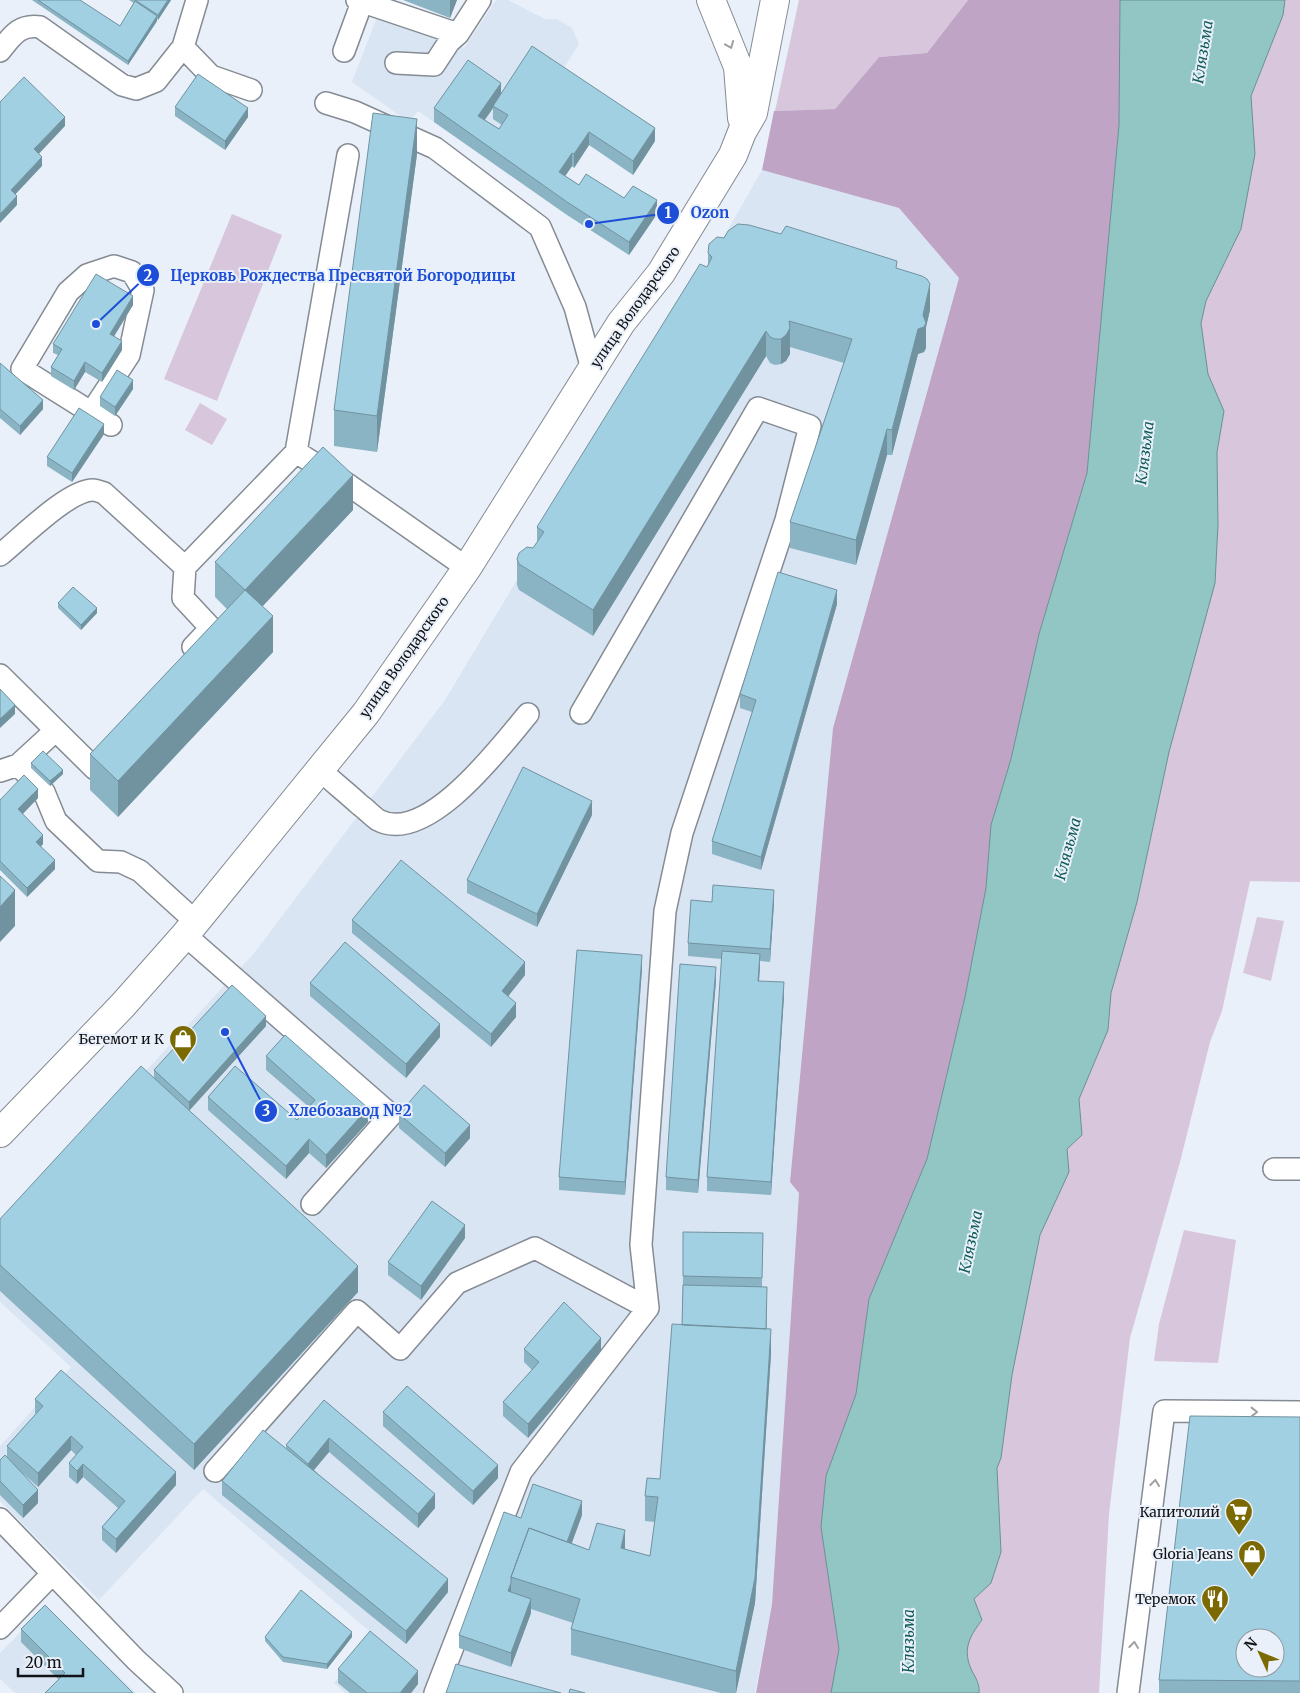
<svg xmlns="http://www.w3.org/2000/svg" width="1300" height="1693" font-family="Merriweather,serif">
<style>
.built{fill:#dae5f4}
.green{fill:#d8c6dd}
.forest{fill:#bfa4c6}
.water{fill:#91c6c4;stroke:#6a9090}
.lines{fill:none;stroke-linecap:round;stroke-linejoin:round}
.minor-casing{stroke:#858b92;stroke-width:24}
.major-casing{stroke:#858b92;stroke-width:30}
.minor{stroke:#fff;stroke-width:21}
.major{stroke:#fff;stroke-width:28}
.wall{fill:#8ab3c3;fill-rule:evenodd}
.shaded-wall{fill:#71929f}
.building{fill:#a1d0e3;stroke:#71929f;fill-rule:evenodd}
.oneway{stroke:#9fa0a1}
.labels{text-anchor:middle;stroke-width:4;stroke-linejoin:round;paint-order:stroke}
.street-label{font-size:14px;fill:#101215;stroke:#e9f0f9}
.poi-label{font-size:14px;fill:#101215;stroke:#e9f0f9;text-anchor:end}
.water-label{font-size:15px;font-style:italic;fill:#0f5b59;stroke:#e9f0f9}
.leader{fill:none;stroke:#1d4ed8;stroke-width:2}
.callout-dot{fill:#1d4ed8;stroke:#e9f0f9;stroke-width:2}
.mark-label{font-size:15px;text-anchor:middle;font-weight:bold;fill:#fff}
.callout-label{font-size:15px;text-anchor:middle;font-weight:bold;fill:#1d4ed8;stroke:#e9f0f9;stroke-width:4;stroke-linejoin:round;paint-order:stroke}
</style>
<rect width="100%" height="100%" fill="#e9f0f9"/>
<path class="built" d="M496,0H508L545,19H557L572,28L579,44L558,77L508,129L499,143L478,129L467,145L418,111L409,122L352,82L377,17L464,48Z
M762,170L899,208L959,278L833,728L790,1181L799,1193L772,1604L755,1693H345L334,1683L375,1636L203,1489L99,1600L0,1501V1446L71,1367L0,1302V1230L255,952L445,700L527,563L660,349Z
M46,1606L136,1693H15L0,1679V1653Z"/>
<path class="green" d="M799,0H968L927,53L879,57L835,109L775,111Z
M1285,0H1300V882L1250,881L1222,1011L1210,1042L1180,1162L1130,1338L1109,1514L1099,1693H979C980,1685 976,1678 972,1671C962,1650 969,1637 982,1620L974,1599L991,1583L1001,1552L997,1468L1001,1458L1012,1375L1040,1235L1068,1172L1067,1149L1082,1135L1079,1099L1108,1030L1111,993L1137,902L1169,752L1191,668L1218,525L1217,452L1224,412L1208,374L1201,323L1206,301L1255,154L1251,96L1283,15Z
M232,214L282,235L217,401L164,379Z
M200,403L227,419L212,445L185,430Z
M1257,917L1284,921L1271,981L1243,973Z
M1184,1230L1236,1240L1218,1363L1154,1361L1159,1324Z"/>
<path class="forest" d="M968,0H1120L1119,125L1087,473L1039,634L1011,759L991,825L986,888L965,997L927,1159L869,1299L856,1394L826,1476L821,1527L839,1649L832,1690L831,1693H756L772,1604L799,1193L790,1182L833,728L959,278L899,208L762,170L774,111L835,109L879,57L927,53Z"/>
<path class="water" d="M1120,0H1285L1283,15L1251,96L1255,154L1241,229L1206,301L1201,323L1208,374L1224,411L1217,452L1218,525L1215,583L1169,752L1137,902L1111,993L1108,1030L1079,1099L1082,1135L1067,1149L1069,1172L1040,1235L1012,1375L1001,1458L997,1468L1001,1552L991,1583L974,1599L982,1620C969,1637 962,1650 972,1671C976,1678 980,1685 979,1693H831L839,1649L821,1527L826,1476L856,1394L869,1299L927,1159L965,997L986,888L991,825L1011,759L1039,634L1087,473L1119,125Z"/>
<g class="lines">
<defs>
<path id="minor" d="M197,0L183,47L211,76L251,90
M357,0L458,34L480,0
M0,51C12,36 19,24 40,27L122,85L136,89L156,81L183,47
M344,51L362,2
M396,63L434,65L449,42L458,34
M326,103L355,112L435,148L540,227L575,307L592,369
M91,413L129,355L143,290L132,272L114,266L87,275L68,292L22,369L111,425
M296,452L350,486L467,568
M0,555C20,539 68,490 93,490C96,490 101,492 104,493L185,567
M193,647L211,628L183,598L185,567L296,452L348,155
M0,675L95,769
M581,713L758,408L810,426L786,520L682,833L665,911L641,1245L648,1308
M18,765L44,792L56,821L98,861L121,862L140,871L196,922
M320,770C333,782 347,793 360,805C366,809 372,816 378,820C427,846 501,746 528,714
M0,771L18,765L55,731
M185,935L391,1115L312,1204
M1274,1169H1300
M215,1471L357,1311L400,1349L457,1283L535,1248L648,1308L521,1472L435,1693
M0,1519L136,1660L172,1693
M0,1628L52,1574
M1128,1693L1164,1411L1300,1412"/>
<path id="major" d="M711,0L738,67L742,118
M0,1133L123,1005L185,935L366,713L467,568L621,323L661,273L733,155L742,132L753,113L775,0"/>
</defs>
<use href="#minor" class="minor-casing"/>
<use href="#major" class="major-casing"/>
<use href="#minor" class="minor"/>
<use href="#major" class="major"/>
</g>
<path class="wall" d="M32,0H80L120,26L134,3L129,0H171L158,20L157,19V21L128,65Z
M403,0H457L450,18Z
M501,93L655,141L633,175L589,145L574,168L572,166L565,176L579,185L624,198L657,214L629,255L567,215L434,122V108ZM493,108V119L502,125L499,129L485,120Z
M175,107L248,117L225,150L175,116Z
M417,154L377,452L334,446V410Z
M708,253L897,268L930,310L926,327V348L924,352L918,354L892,455H887L856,565L790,548V522L844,363L790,347V354L786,361L781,364L775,365L770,363L766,356L593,636L519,590L517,585V559L533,548L537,542V527L707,267L708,266Z
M133,305L114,336L122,350L102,382L85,372L74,390L51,376V367L58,355L53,353V344Z
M0,363L43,409L20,435L0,418Z
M133,389L115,416L100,406V397Z
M104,434L72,482L47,466V457Z
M353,510L262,606L273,652L118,817L90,790V754L227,609L215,597V562Z
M58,603L97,613L81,630L58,608Z
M837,604L761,870L712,854V841L752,712L740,708V694Z
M31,763L63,774L50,786L31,768Z
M38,798L22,814L43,844L41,846L55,869L27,897L0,870V800Z
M592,815L537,927L467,893V880Z
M712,902L774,903L770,962L760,961L759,981L784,996L771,1195L707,1191V1177L722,959L688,956V943Z
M352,920L525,975L508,996L516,1017L491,1047L352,933Z
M642,969L625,1195L559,1190V1177Z
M716,981L698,1193L666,1190V1177Z
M310,983L440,1037L406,1078L310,996Z
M266,1026L189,1110L358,1292L194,1470L0,1291V1219L154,1077V1070Z
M266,1056L368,1122L326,1168L309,1153L286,1179L208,1110V1097L297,1120L309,1107L266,1070Z
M399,1114L470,1138L445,1167L399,1128Z
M763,1233L762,1287L767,1301V1329L771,1354L755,1603L736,1693H721L571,1655V1629L573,1623L531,1609V1613L511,1667L459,1648V1635L521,1518L582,1515L572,1543L589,1550L625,1549L650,1556L655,1522L645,1521V1496L660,1479L682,1325L683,1276Z
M465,1238L421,1300L388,1275V1262Z
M524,1349L601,1351L528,1438L503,1416V1402L532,1370L524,1362Z
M35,1399L176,1485L116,1553L102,1540V1527L118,1508L83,1477L77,1484L69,1477V1463L76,1455L71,1450L38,1487L18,1469L38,1503L23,1518L0,1495V1460L7,1458V1446L36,1414L35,1413Z
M324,1400L435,1508L418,1528L329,1452L314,1470L448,1592L406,1644L222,1495V1481L286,1448V1445Z
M383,1412L498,1478L473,1505L383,1426Z
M1300,1417V1693H1159V1680Z
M21,1629L133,1693L59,1680L21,1642Z
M265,1637H352L327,1669L283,1662L265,1641Z
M338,1669L418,1684L411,1693H350L338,1683Z"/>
<path class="shaded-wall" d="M168,0H171L158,20V15Z
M450,0H457L450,18Z
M157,16V21L128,65V61Z
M501,83V97L493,106V108L478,129V116Z
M248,108V117L225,150V141Z
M65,117V126L34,159V149Z
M417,119V154L377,452V416Z
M655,128V141L633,175V161Z
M589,132V145L574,168V154Z
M572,153V166L559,185V172Z
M42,157V166L11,199V190Z
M17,196V205L0,223V214Z
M657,200V214L629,255V242Z
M930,284V310L926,327V348L924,352L918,354L892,455V430L918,329L923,315Z
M133,296V305L110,343V334Z
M790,328V354L786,361L781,364V339Z
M766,331V356L593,636V610Z
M122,341V350L102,382V373Z
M85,362V372L74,390V381Z
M133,380V389L115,416V407Z
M43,400V409L20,435V426Z
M104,424V434L72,482V473Z
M887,429V455L856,565V540Z
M353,475V510L245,625V590Z
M837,590V604L761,870V857Z
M97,608V613L81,630V625Z
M273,616V652L118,817V781Z
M15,705V714L0,728V719Z
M63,770V774L50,786V781Z
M38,789V798L18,819V809Z
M592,801V815L537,927V914Z
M43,835V844L36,851V842Z
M55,860V869L27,897V888Z
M15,890V926L0,942V907Z
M774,890V903L770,962V949Z
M760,954V967L758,995V981Z
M642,955V969L625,1195V1182Z
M525,962V975L502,1004V991Z
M716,967V981L698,1193V1180Z
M784,982V996L771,1195V1182Z
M516,1003V1017L491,1047V1034Z
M266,1016V1026L189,1111V1102Z
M440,1024V1037L406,1078V1064Z
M368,1108V1122L326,1168V1155Z
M470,1125V1138L445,1167V1153Z
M309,1139V1153L286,1179V1166Z
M465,1225V1238L421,1300V1286Z
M358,1266V1292L194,1470V1444Z
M771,1329V1354L755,1603L736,1693V1671Z
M601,1338V1351L528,1438V1424Z
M71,1436V1450L38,1487V1473Z
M329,1438V1452L308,1477V1464Z
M83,1464V1477L77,1484V1471Z
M498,1465V1478L473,1505V1491Z
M176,1472V1485L116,1553V1539Z
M38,1490V1503L23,1518V1505Z
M435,1494V1508L418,1528V1514Z
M582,1501V1515L564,1564V1551Z
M625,1530V1556L621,1548Z
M448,1579V1592L406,1644V1631Z
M511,1583V1597L508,1591Z
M531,1599V1613L511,1667V1653Z
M352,1632V1637L327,1669V1664Z
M418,1671V1684L411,1693H400Z"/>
<path class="building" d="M38,0H80L120,26L135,1L157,16L128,61Z
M135,0H168L158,15Z
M532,46L655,128L633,161L589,132L574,154L572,153L559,172L579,185L586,174L624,198L633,186L657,200L629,242L567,202L434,108L468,60L501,83L478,116L499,129L508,115L493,106Z
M198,74L248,108L225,141L175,107Z
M24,77L65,117L34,149L42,157L11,190L17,196L0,214V102Z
M373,113L417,119L377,416L334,410Z
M738,224L749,225L781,234L786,226L897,261L896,268L922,276L927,279L930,284L923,315L926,323L924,327L918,329L892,430L887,429L856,540L790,522L852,339L789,321L790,328L786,335L781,339H775L770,337L766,331L593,610L519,564L517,559L519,553L527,547L533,548L544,532L537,527L700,264L707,267L712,257L708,253L709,244L717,237L724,238L728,231Z
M96,274L133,296L110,334L122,341L102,373L85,362L74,381L51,367L62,349L53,344Z
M0,363L43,400L20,426L0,409Z
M117,370L133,380L115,407L100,397Z
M79,408L104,424L72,473L47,457Z
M323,447L353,475L245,590L215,562Z
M778,572L837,590L761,857L712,841L756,700L740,694Z
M73,587L97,608L81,625L58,603Z
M245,590L273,616L118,781L90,754Z
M0,689L15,705L0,719Z
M43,751L63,770L50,781L31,763Z
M523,767L592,801L537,914L467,880Z
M24,775L38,789L18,809L43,835L36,842L55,860L27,888L0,861V800Z
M401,860L525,962L502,991L516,1003L491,1034L352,920Z
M0,876L15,890L0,907Z
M713,885L774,890L770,949L688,943L691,900L712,902Z
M345,942L440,1024L406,1064L310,983Z
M577,950L642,955L625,1182L559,1177Z
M722,951L760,954L758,981L784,982L771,1182L707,1177Z
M680,964L716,967L698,1180L666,1177Z
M232,985L266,1016L189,1102L154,1070Z
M285,1035L368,1108L326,1155L309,1139L286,1166L208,1097L235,1066L297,1120L315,1100L266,1056Z
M141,1066L358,1266L194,1444L0,1265V1219Z
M424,1085L470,1125L445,1153L399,1114Z
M432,1201L465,1225L421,1286L388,1262Z
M683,1232L763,1233L762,1278L683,1276Z
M683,1285L767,1287L766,1329L682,1325Z
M564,1302L601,1338L528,1424L503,1402L539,1362L524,1349Z
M672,1324L771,1329L755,1578L736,1671L571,1629L580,1599L511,1577L529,1528L589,1550L597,1523L625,1530L621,1548L650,1556L658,1497L645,1496L647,1478L660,1479Z
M61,1370L176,1472L116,1539L102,1527L125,1501L83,1464L77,1471L69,1463L83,1447L71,1436L38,1473L7,1446L43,1406L35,1399Z
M407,1386L498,1465L473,1491L383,1412Z
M324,1400L435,1494L418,1514L329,1438L308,1464L286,1445Z
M1190,1416L1300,1417V1681L1159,1680ZM1245,1638H1275V1668H1245Z
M263,1430L448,1579L406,1631L222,1481Z
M5,1455L38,1490L23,1505L0,1481V1460Z
M533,1484L582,1501L567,1542L529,1528L511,1577V1583L508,1591L531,1599L511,1653L459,1635L504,1512L521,1518Z
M301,1590L352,1632L327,1664L283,1657L265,1637Z
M45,1605L133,1693H45L65,1673L21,1629Z
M370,1631L418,1671L400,1693H367L338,1669Z
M456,1664L561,1693H446Z
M570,1689L585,1693H569Z"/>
<defs><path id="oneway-chevron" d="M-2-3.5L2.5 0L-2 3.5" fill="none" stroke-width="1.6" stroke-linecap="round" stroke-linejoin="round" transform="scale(1.25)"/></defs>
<g class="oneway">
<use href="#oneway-chevron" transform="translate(730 45) rotate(68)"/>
<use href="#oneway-chevron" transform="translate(1254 1412)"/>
<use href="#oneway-chevron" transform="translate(1155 1483) rotate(-83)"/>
<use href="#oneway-chevron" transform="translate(1134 1645) rotate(-83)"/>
</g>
<defs>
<symbol id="shop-pin" viewBox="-11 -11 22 30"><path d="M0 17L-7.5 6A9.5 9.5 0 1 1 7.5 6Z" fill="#7b6a02" stroke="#e9f0f9"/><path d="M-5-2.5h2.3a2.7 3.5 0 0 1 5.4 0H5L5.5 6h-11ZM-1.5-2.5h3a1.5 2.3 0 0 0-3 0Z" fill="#fff"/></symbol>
<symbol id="supermarket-pin" viewBox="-11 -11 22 30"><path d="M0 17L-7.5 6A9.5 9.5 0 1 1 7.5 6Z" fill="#7b6a02" stroke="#e9f0f9"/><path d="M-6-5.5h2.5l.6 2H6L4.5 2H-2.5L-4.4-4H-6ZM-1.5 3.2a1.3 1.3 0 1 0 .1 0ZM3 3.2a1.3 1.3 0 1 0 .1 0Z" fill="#fff"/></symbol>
<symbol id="restaurant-pin" viewBox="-11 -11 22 30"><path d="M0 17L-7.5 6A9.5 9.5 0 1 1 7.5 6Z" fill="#7b6a02" stroke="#e9f0f9"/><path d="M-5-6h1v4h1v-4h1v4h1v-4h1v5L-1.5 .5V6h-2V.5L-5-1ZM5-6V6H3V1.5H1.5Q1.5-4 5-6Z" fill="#fff"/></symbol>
</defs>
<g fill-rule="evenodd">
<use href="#shop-pin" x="167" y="1023" width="32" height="43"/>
<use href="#supermarket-pin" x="1223" y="1496" width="32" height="43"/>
<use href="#shop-pin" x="1236" y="1538" width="32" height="43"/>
<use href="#restaurant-pin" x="1199" y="1583" width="32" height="43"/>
</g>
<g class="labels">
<g class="street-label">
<text transform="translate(635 307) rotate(-55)" y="5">улица Володарского</text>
<text transform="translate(404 657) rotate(-55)" y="5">улица Володарского</text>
</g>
<g class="poi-label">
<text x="164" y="1044">Бегемот и К</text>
<text x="1220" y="1517">Капитолий</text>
<text x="1233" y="1559">Gloria Jeans</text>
<text x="1196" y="1604">Теремок</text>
</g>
<g class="water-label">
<text transform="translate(1203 52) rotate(-81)" y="5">Клязьма</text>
<text transform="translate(1145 453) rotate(-83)" y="5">Клязьма</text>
<text transform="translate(1068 849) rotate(-75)" y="5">Клязьма</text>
<text transform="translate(971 1242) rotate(-78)" y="5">Клязьма</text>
<text transform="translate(909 1641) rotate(-90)" y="5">Клязьма</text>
</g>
</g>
<path class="leader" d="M589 224L668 213M96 324L148 275M225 1032L266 1111"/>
<g class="callout-dot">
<circle cx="589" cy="224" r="5"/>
<circle cx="96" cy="324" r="5"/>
<circle cx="225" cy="1032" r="5"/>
<circle cx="668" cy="213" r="12"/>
<circle cx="148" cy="275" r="12"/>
<circle cx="266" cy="1111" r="12"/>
</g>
<g class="mark-label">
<text x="668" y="218">1</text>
<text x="148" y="281">2</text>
<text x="266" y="1116">3</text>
</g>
<g class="callout-label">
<text x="710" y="218">Ozon</text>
<text x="343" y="281">Церковь Рождества Пресвятой Богородицы</text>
<text x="350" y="1116">Хлебозавод №2</text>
</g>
<g transform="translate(1260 1653) rotate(314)"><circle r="24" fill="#e9f0f9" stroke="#92979e"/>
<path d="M0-4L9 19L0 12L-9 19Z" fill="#7b6a02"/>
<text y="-8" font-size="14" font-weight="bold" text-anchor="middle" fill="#101215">N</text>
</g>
<path d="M18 1668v8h65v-8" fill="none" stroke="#101215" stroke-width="2.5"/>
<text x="25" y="1668" font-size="15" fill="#101215" stroke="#e9f0f9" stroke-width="4" paint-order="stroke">20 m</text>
</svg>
